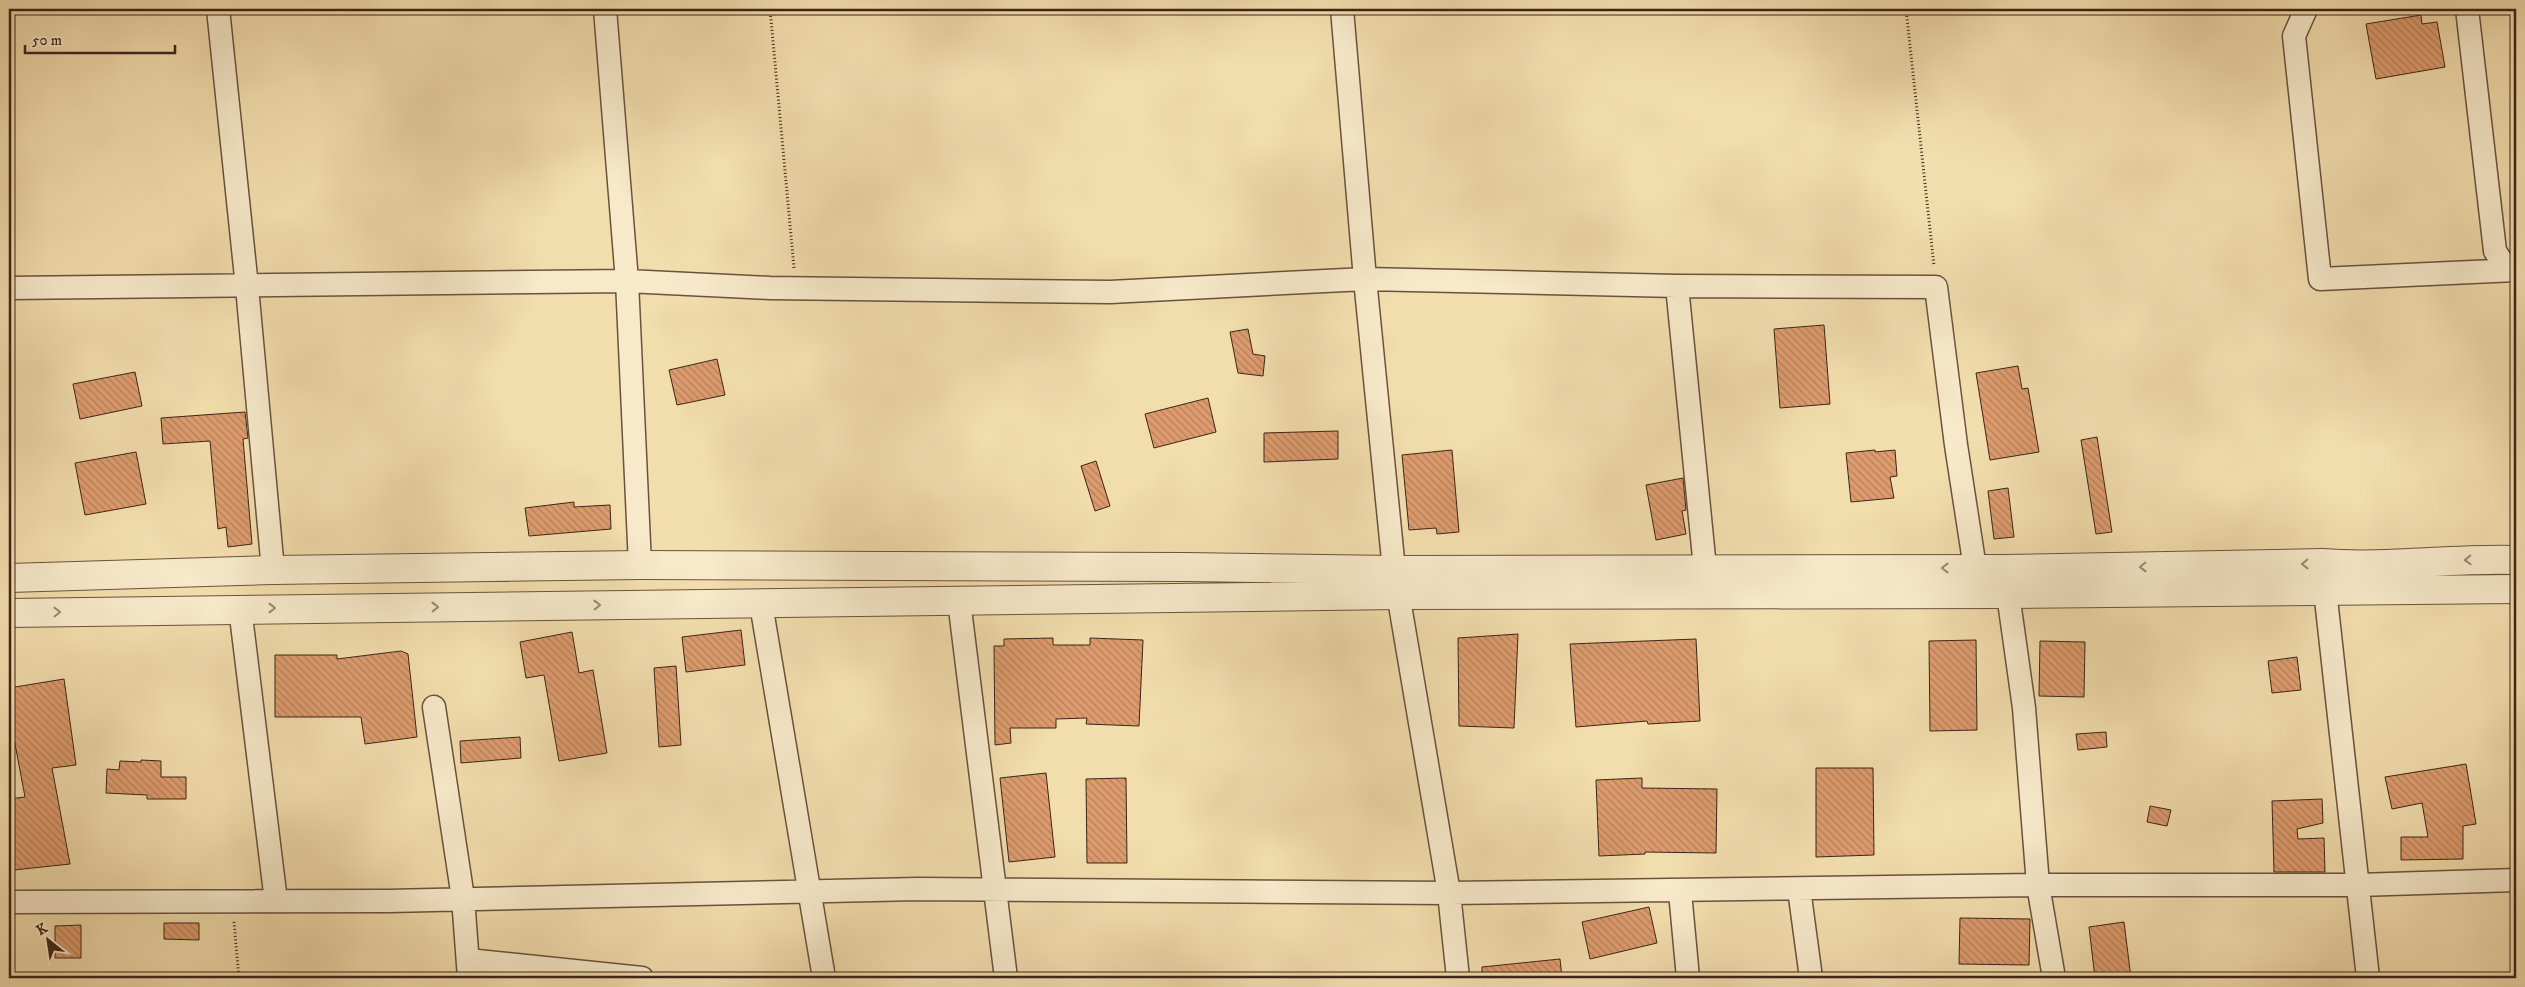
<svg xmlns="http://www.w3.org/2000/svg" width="2525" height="987" font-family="'IM FELL DW Pica',serif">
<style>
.building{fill:url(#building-back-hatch);stroke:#3c2419}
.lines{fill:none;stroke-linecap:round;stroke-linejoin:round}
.minor-casing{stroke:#6a523e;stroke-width:25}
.tertiary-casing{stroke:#6a523e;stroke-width:30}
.path{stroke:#3c2419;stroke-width:3;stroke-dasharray:1 2.5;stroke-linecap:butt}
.minor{stroke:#f7e9ca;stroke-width:22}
.tertiary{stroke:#f7e9ca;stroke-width:28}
.oneway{stroke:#9a8672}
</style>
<defs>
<pattern id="building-back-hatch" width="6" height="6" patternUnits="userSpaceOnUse" patternTransform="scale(1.25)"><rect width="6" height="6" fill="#de9c6e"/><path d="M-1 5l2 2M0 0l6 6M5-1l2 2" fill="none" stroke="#b57f5a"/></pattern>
</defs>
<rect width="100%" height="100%" fill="#f2ddad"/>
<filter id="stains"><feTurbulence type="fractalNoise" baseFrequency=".004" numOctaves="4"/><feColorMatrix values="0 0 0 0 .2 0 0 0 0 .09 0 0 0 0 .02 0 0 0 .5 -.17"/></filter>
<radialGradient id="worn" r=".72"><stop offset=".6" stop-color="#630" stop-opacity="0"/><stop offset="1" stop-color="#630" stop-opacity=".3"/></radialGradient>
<path class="building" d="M2421,15L2422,24L2437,22L2445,67L2376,79L2366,24Z
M1824,325L1830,404L1780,408L1774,329Z
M1248,329L1253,354L1265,356L1263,376L1238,373L1230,332Z
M717,359L725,395L677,405L669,370Z
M2018,366L2022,389L2028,388L2039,452L1990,460L1976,373Z
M135,372L142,406L80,419L73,384Z
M1208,398L1216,432L1154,448L1145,414Z
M245,412L248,438L243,439L252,544L228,547L226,527L218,529L210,441L163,444L161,418Z
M1338,431V459L1264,462V433Z
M2097,437L2112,532L2096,534L2081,440Z
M1452,450L1459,532L1437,534L1436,528L1409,530L1402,455Z
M1875,450V452L1895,450L1897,476L1890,477L1894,498L1851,502L1846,453Z
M136,452L146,504L85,515L75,463Z
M1096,461L1110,506L1095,511L1081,466Z
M1683,478L1686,510L1682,511L1686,534L1656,540L1646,485Z
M2008,488L2014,537L1994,539L1988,491Z
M574,502V507L610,505L611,529L529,536L525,508Z
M741,630L745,665L686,672L682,637Z
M572,632L579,673L593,670L607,753L559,761L544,675L526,678L520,642Z
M1518,634L1514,728L1459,726L1458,638Z
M1053,638V645H1090V638L1143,640L1139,726L1086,724L1087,718L1056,719V728H1010L1011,743L995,745L994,646H1004V639Z
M1696,639L1700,721L1648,724L1647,721L1576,727L1570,644Z
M1976,640L1977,730L1930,731L1929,641Z
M2040,641L2085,642L2084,697L2039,696Z
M401,651L408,654L417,737L365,744L361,717H275V655H337V659Z
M2297,657L2301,690L2272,693L2268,661Z
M676,666L681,745L659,747L654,668Z
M64,679L76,765L52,768L70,864L14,870L9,830V799L25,797L9,712V688Z
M2106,732L2107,747L2078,750L2076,734Z
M520,737L521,758L461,763L460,741Z
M141,760L161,761V777H186V799H147V795L106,793L107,769L119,770L120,761L141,762Z
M2466,764L2476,824L2463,826V859L2401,860V837H2428L2422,803L2392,809L2385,777Z
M1816,768H1873L1874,855L1816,857Z
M1046,773L1055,857L1009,862L1000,778Z
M1126,778L1127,863H1087L1086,779Z
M1642,778V788L1717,789L1716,853L1645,852V854L1599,856L1596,780Z
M2322,799L2323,823L2297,829L2298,839L2324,838L2325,872H2274L2272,801Z
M2150,806L2171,810L2167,826L2147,822Z
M1649,907L1657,943L1590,959L1582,922Z
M1960,918L2030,919L2029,965L1959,964Z
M2124,922L2131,978H2095L2089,927Z
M164,923H199V940L164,939Z
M81,925V958H55V926Z
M1560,959L1562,978H1482V967Z"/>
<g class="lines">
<defs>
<path id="minor" d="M218,9L247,287L273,570
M605,9L627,281L640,565
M1342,9L1365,279L1394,570L1449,893L1458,978
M2306,9L2294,36L2320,279L2516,270
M2467,9L2495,251L2507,270
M1677,286L1705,568
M9,288L627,281L770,288L1110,292L1365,279L1677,286L1936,287L1956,445L1975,568
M2325,590L2368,978
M2008,594L2024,708L2038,885L2054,978
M959,601L1006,978
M761,604L824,978
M240,608L276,901
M434,707L463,898L469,978
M1799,889L1811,978
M1680,892L1688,978
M9,902L389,901L918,889L1449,893L2038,885H2358L2516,880
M468,960L642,978"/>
<path id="tertiary" d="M9,578L273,570L640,565L1185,567L1394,570L2005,569L2322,563C2386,568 2451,558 2516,560
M9,613L1398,595L2008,594L2516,589"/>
</defs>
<use href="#minor" class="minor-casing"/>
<use href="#tertiary" class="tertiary-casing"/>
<path class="path" d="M770,9L794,268
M1906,9L1934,266
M234,922L239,978"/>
<use href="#minor" class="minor"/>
<use href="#tertiary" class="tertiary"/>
</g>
<defs><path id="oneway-chevron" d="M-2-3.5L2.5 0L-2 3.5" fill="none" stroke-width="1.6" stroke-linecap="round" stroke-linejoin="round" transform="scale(1.25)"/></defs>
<g class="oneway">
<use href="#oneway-chevron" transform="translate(2468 560) rotate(178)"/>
<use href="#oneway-chevron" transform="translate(2305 564) rotate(179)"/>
<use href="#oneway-chevron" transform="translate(2143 567) rotate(179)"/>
<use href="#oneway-chevron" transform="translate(1945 568) rotate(-180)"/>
<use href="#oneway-chevron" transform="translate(597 605) rotate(-1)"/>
<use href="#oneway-chevron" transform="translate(435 607) rotate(-1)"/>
<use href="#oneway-chevron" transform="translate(272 608)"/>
<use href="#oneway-chevron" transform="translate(57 612) rotate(-1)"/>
</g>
<rect width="2525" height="987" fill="none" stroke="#f2ddad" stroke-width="30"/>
<rect x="10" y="10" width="2505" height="967" fill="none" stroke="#3c2419" stroke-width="2.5"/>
<rect x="15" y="15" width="2495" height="957" fill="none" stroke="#3c2419"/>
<g transform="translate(48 940) rotate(330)" stroke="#f7e9ca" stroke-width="4" paint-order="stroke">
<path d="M0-4L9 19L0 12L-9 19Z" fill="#3c2419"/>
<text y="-8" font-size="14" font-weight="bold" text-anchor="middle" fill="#3c2419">K</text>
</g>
<path d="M25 45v8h150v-8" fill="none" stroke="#3c2419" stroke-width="2.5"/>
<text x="32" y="45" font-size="15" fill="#3c2419" stroke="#f7e9ca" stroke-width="4" paint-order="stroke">50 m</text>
<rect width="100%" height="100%" filter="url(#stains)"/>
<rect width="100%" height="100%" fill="url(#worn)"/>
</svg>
